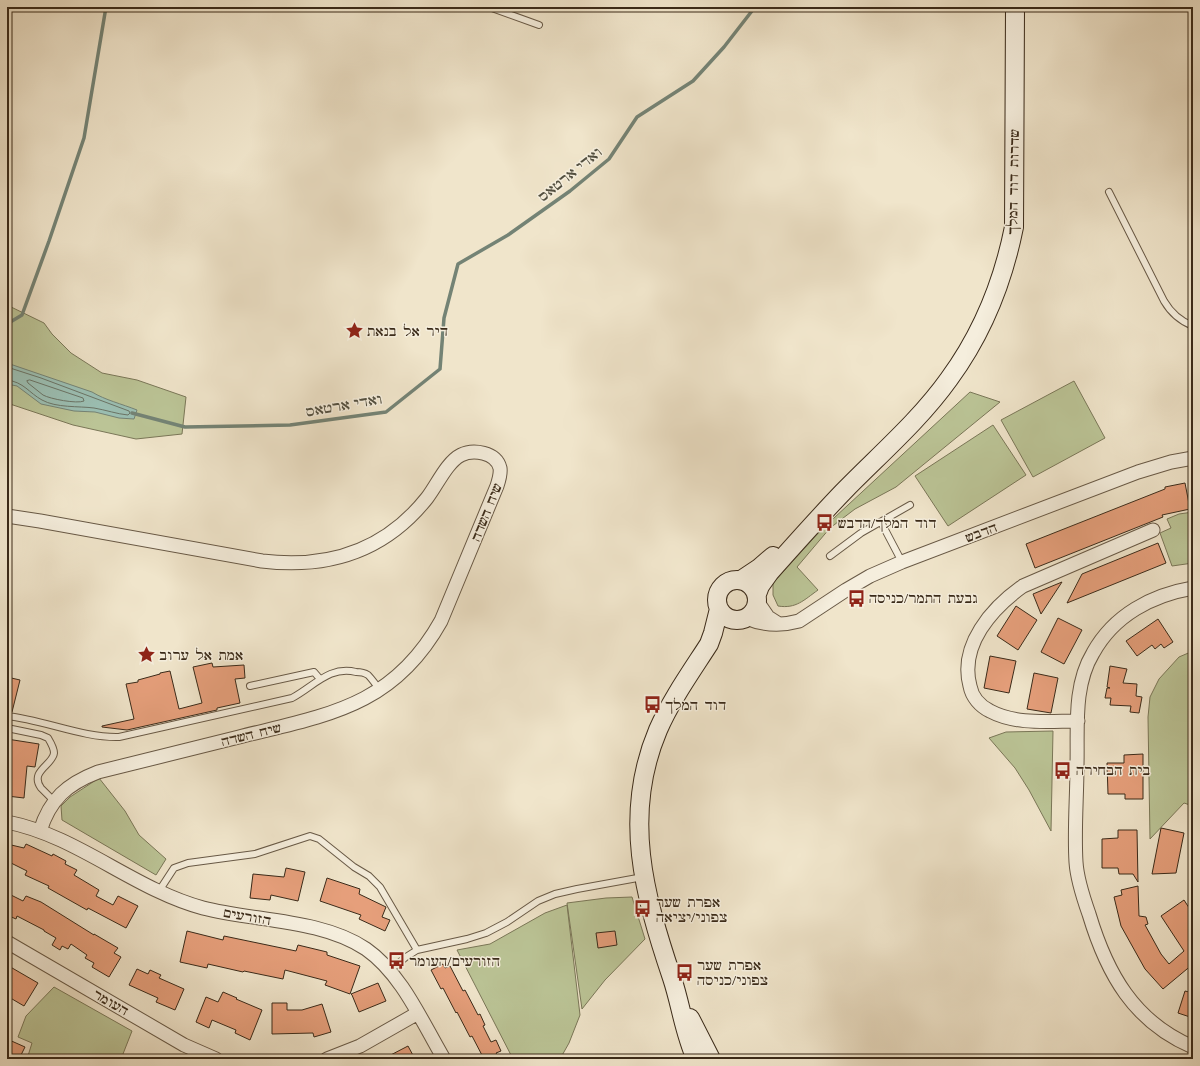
<svg xmlns="http://www.w3.org/2000/svg" width="1200" height="1066" font-family="Cardo,'Frank Ruhl Libre',serif">
<style>
.green{fill:#bbc496;stroke:#7a7758}
.water{fill:#9bbfb3;stroke:#748375}
.lines{fill:none;stroke-linecap:round;stroke-linejoin:round}
.shore{stroke:#6a7466;stroke-width:1}
.stream{stroke:#748375;stroke-width:3.5}
.building{fill:#e69f7b;stroke:#3a2a19}
.lane-casing{stroke:#685946;stroke-width:8}
.street-casing{stroke:#685946;stroke-width:15}
.secondary-casing{stroke:#3a2a19;stroke-width:20}
.lane{stroke:#f5eedd;stroke-width:6}
.street{stroke:#f5eedd;stroke-width:13}
.secondary{stroke:#f5eedd;stroke-width:18}
.labels{text-anchor:middle;stroke-width:3;stroke-linejoin:round;paint-order:stroke}
.street-label{font-size:13px;fill:#3a2a19;stroke:#f5eedd}
.poi-label{font-size:13px;fill:#3a2a19;stroke:#f5eedd;text-anchor:start}
.water-label{font-size:14px;font-style:italic;fill:#524f40;stroke:#f5eedd}
</style>
<rect width="100%" height="100%" fill="#f0e5cb"/>
<filter id="stains"><feTurbulence type="fractalNoise" baseFrequency=".005" numOctaves="4"/><feColorMatrix values="0 0 0 0 .2 0 0 0 0 .09 0 0 0 0 .02 0 0 0 .5 -.17"/></filter>
<radialGradient id="worn" r=".72"><stop offset=".6" stop-color="#630" stop-opacity="0"/><stop offset="1" stop-color="#630" stop-opacity=".3"/></radialGradient>
<path class="green" d="M7,305L44,323L52,334L71,353L102,373L137,380L186,397L182,434L136,439L73,425L7,403Z
M1074,381L1105,438L1033,477L1001,420Z
M970,392L1000,402L896,487L855,509L830,528L797,567L818,590C804,600 796,609 778,606L773,595V583L821,530Z
M993,425L1026,475L948,526L915,476Z
M1193,512V563L1172,566L1160,533L1171,528L1167,519L1179,514Z
M1193,651V806L1184,803L1150,839L1148,717L1150,697L1159,679L1179,657Z
M1053,731L1051,831L1029,790L1015,768L989,738L1006,732Z
M99,778L125,811L139,835L166,859L156,875L62,820L61,806L70,797Z
M632,897L645,939L605,980L582,1009L567,903L606,898Z
M567,905L580,1015L569,1043L560,1059H513L457,950L490,944L545,913Z
M54,987L132,1031L121,1059H27L32,1043L18,1037L26,1016Z"/>
<path class="water" d="M7,363L92,392C105,400 122,404 137,410L134,419L119,418L95,412L74,411L41,404L17,386L7,384Z"/>
<g class="lines">
<path class="shore" d="M7,367L41,378L129,411L130,413L128,415C117,414 106,410 94,408C79,406 56,408 42,400C29,393 24,382 7,380
M30,380L83,398L84,401C77,404 50,399 43,395C38,391 33,387 28,383L27,381Z"/>
<path class="stream" d="M7,324L22,315L49,241L84,138L106,7
M132,413L185,427L290,425L386,412L440,369L444,318L458,264L508,235L570,191L609,159L637,117L693,81L724,47L755,7"/>
</g>
<path class="building" d="M1185,483L1190,509L1162,515L1163,517L1035,568L1026,544L1165,489V487Z
M1158,543L1166,563L1067,603L1082,574Z
M1062,582L1041,614L1033,594Z
M1016,606L1037,620L1018,650L997,636Z
M1058,618L1082,630L1064,664L1041,652Z
M1158,619L1173,642L1164,648L1161,644L1155,649L1152,645L1137,656L1126,641Z
M990,656L1016,661L1009,693L984,688Z
M212,663L213,667L244,665L245,678L235,679L240,703L217,708V710L127,730L102,727V726L134,719L126,684L138,682V680L160,674V673L170,671L179,709L202,703L193,667Z
M1110,666L1127,669L1123,683L1137,684L1136,696L1142,697L1139,713L1130,712L1131,706L1110,705L1111,698H1105L1107,688H1110L1107,687Z
M1034,673L1058,678L1051,713L1027,709Z
M7,677L20,680L12,712H7Z
M7,739L39,744L35,767L27,766L24,798L7,796Z
M1143,754V799H1125V794H1108L1107,763H1124V755Z
M1161,828L1184,833L1176,873L1152,874Z
M1118,830H1137L1138,882L1133,874H1119L1118,868H1102V839L1118,838Z
M7,844L24,848L26,844L52,856L53,854L66,861L65,864L77,870L74,875L99,890L96,896L113,905L118,896L138,906L126,928L88,908L87,910L48,888L49,886L25,875L27,871L7,861Z
M286,868L305,872L298,901L271,895L270,900L250,898L253,874L284,877Z
M327,878L360,889L359,894L386,907L382,917L390,920L385,931L359,919L361,915L320,901Z
M1138,886L1139,916L1146,917L1148,924L1145,925L1161,954L1169,964L1184,951L1161,916L1184,900L1193,914V964L1163,989L1145,969L1121,926L1114,897L1122,895L1121,890Z
M7,893L23,901L26,896L41,902L94,935V934L118,948L114,953L121,957L109,977L92,967L94,963L85,958L87,955L71,944L68,949L62,946L60,950L52,945L56,938L44,931V930L17,916L16,919L7,915Z
M187,931L223,940L224,936L296,951L298,945L327,952V955L360,966L350,994L325,985L327,981L285,970L283,979L244,971L243,972L208,964L207,968L180,962Z
M615,931L617,945L598,948L596,933Z
M443,964L445,968L450,966L463,991L465,990L478,1015L480,1014L485,1025L483,1026L491,1042L496,1040L501,1051L496,1053L500,1059H484L472,1036L470,1037L457,1012L456,1013L443,988L441,989L431,970Z
M7,965L38,983L24,1006L7,996Z
M137,969L148,974L150,970L161,975L159,978L184,989L175,1010L156,1002L158,998L129,985Z
M378,983L386,1001L359,1012L352,995L351,994Z
M1185,991L1193,993V1018L1178,1013Z
M223,992L237,998L236,999L262,1010L250,1040L235,1033L236,1030L212,1020L209,1028L196,1022L206,997L218,1002Z
M272,1003H287V1010H302L322,1004L331,1032L314,1037L313,1033L272,1034Z
M7,1039L25,1047L19,1059H11L7,1057Z
M408,1046L415,1059H383Z"/>
<g class="lines">
<defs>
<path id="lane" d="M489,7L539,25
M1109,192L1164,301C1171,313 1180,321 1193,326
M881,522L902,562
M830,556L861,533L910,505
M250,686L314,672L320,679
M7,716C44,720 83,738 119,737L292,698C313,687 330,665 356,672C360,672 365,673 368,675C372,679 376,685 380,690
M7,728L41,735L48,738C51,743 54,748 54,753C53,765 29,771 41,788C45,792 50,797 54,801
M159,891L174,868L188,863L255,854L310,836L319,839L354,867L369,876L380,887L417,950
M390,970L406,957L417,950L467,939L486,933L507,922L538,901L555,894L577,889L643,877"/>
<path id="street" d="M7,516L40,521L262,561C328,569 385,551 427,498C437,485 447,462 461,455C473,449 496,452 500,468C501,474 499,480 497,486L441,621C393,707 327,715 239,737C192,749 145,760 98,772C67,784 50,799 40,831
M1193,588C1152,595 1114,615 1093,653C1073,686 1078,728 1077,765C1077,797 1074,830 1076,862C1077,879 1083,897 1089,914C1107,974 1134,1022 1193,1047
M757,601L768,617L779,624
M746,618C763,625 781,626 799,621L846,590L870,576L902,562L1138,472L1171,462L1193,458
M1078,721C1049,721 1016,725 990,711C980,706 972,697 970,686C959,645 992,608 1023,586L1153,530
M7,822C78,836 133,889 203,908C253,921 322,919 366,949C402,974 422,1022 444,1059
M7,942L184,1045L216,1059
M327,1059L360,1046L418,1013"/>
<path id="secondary" d="M717 600a20 20 0 1 1 40 0a20 20 0 1 1-40 0Z
M741,580L759,568L773,556
M757,594L760,586L770,572C794,545 818,518 843,492C879,455 919,421 949,379C982,334 1003,282 1014,227L1015,7
M690,1018L711,1059
M696,1059C684,1033 681,1005 672,978C644,895 622,815 658,730C671,700 691,672 709,644L713,633L719,609"/>
</defs>
<use href="#lane" class="lane-casing"/>
<use href="#street" class="street-casing"/>
<use href="#secondary" class="secondary-casing"/>
<use href="#lane" class="lane"/>
<use href="#street" class="street"/>
<use href="#secondary" class="secondary"/>
</g>
<defs>
<symbol id="sight-bare" viewBox="-9 -9 18 18"><path d="M0-6L1.8-2.2L6-1.7L2.9 1.2L3.7 5.4L0 3.3L-3.7 5.4L-2.9 1.2L-6-1.7L-1.8-2.2Z" fill="#8f2418" stroke="#f5eedd" stroke-width="2.5" paint-order="stroke"/></symbol>
<symbol id="bus-bare" viewBox="-9 -9 18 18"><path d="M-5-6H5V4H4V6H2V4H-2V6H-4V4H-5ZM-3.5-4V0h7V-4ZM-3.5 1.2v1.5H-2V1.2ZM2 1.2v1.5H3.5V1.2Z" fill="#8f2418" stroke="#f5eedd" stroke-width="2.5" paint-order="stroke"/></symbol>
</defs>
<g fill-rule="evenodd">
<use href="#sight-bare" x="342" y="318" width="25" height="25"/>
<use href="#bus-bare" x="812" y="510" width="25" height="25"/>
<use href="#bus-bare" x="844" y="586" width="25" height="25"/>
<use href="#sight-bare" x="134" y="642" width="25" height="25"/>
<use href="#bus-bare" x="640" y="692" width="25" height="25"/>
<use href="#bus-bare" x="1050" y="758" width="25" height="25"/>
<use href="#bus-bare" x="630" y="896" width="25" height="25"/>
<use href="#bus-bare" x="384" y="948" width="25" height="25"/>
<use href="#bus-bare" x="672" y="960" width="25" height="25"/>
</g>
<g class="labels">
<g class="street-label">
<text transform="translate(1013 182) rotate(-89)" y="5">שדרות דוד המלך</text>
<text transform="translate(486 512) rotate(-68)" y="5">שיח השדה</text>
<text transform="translate(981 532) rotate(-21)" y="5">הדבש</text>
<text transform="translate(251 734) rotate(-14)" y="5">שיח השדה</text>
<text transform="translate(247 916) rotate(10)" y="5">הזורעים</text>
<text transform="translate(111 1002) rotate(30)" y="5">העומר</text>
</g>
<g class="poi-label">
<text x="367" y="336">דיר אל בנאת</text>
<text x="838" y="528">דוד המלך/הדבש</text>
<text x="869" y="603">גבעת התמר/כניסה</text>
<text x="159" y="660">אמת אל ערוב</text>
<text x="665" y="710">דוד המלך</text>
<text x="1076" y="775">בית הבחירה</text>
<text x="656" y="907">אפרת שער<tspan x="656" dy="15">צפוני/יציאה</tspan></text>
<text x="409" y="966">הזורעים/העומר</text>
<text x="697" y="970">אפרת שער<tspan x="697" dy="15">צפוני/כניסה</tspan></text>
</g>
<g class="water-label">
<text transform="translate(570 174) rotate(-39)" y="5">ואדי ארטאס</text>
<text transform="translate(344 405) rotate(-10)" y="5">ואדי ארטאס</text>
</g>
</g>
<rect width="1200" height="1066" fill="none" stroke="#f0e5cb" stroke-width="24"/>
<rect x="8" y="8" width="1184" height="1050" fill="none" stroke="#3a2a19" stroke-width="2"/>
<rect x="12" y="12" width="1176" height="1042" fill="none" stroke="#3a2a19"/>
<rect width="100%" height="100%" filter="url(#stains)"/>
<rect width="100%" height="100%" fill="url(#worn)"/>
</svg>
